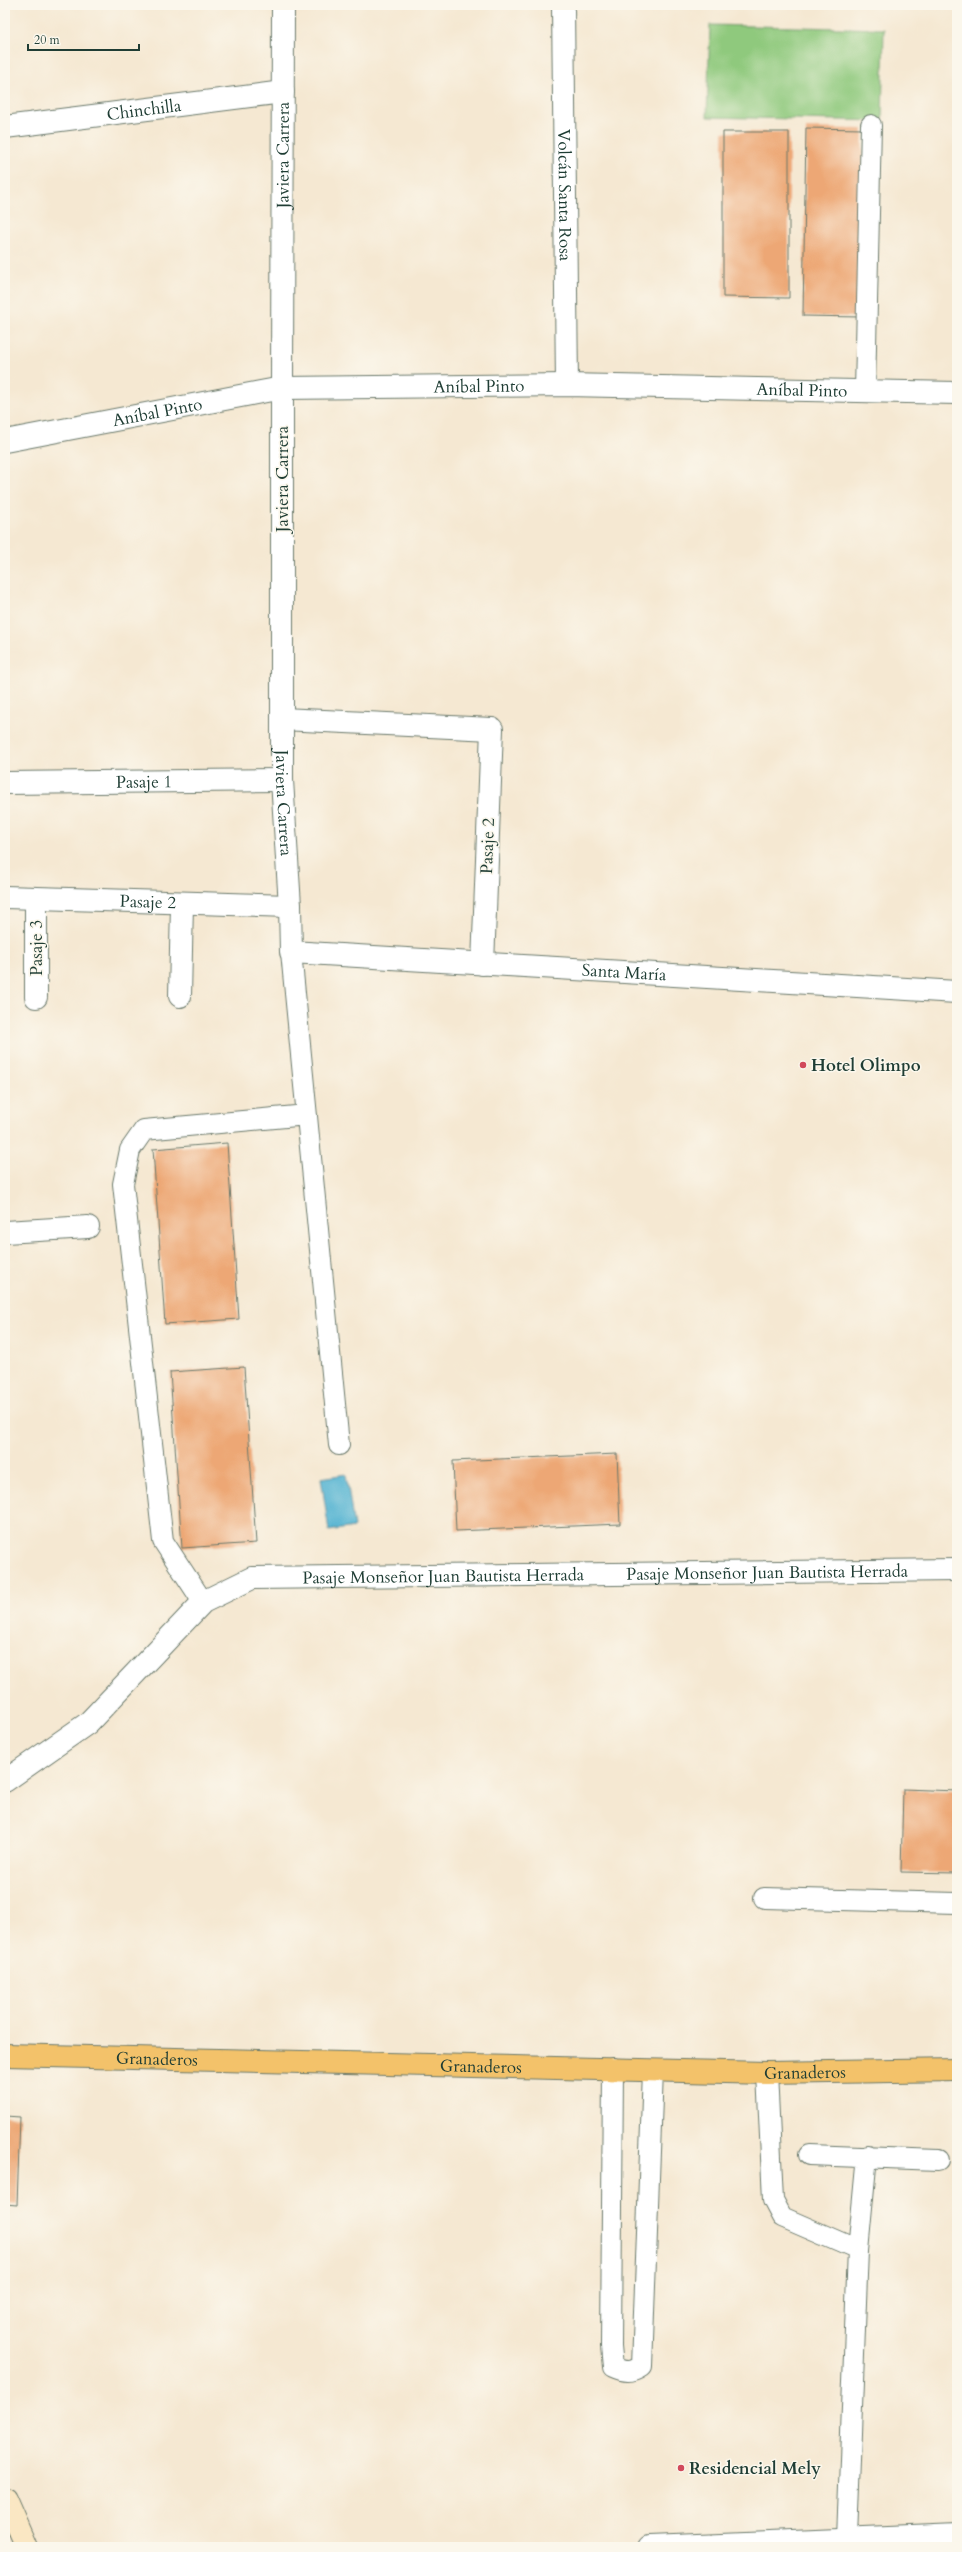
<svg xmlns="http://www.w3.org/2000/svg" width="962" height="2552" font-family="Cardo,serif">
<style>
.green{fill:#8fc97d;stroke:#578358}
.water{fill:#53b3d2;stroke:#397883}
.building{fill:#eda775}
.lines{fill:none;stroke-linecap:round;stroke-linejoin:round}
.service-casing{stroke:#6a796b;stroke-width:22}
.minor-casing{stroke:#6a796b;stroke-width:24}
.tertiary-casing{stroke:#6a796b;stroke-width:24}
.secondary-casing{stroke:#6a796b;stroke-width:24}
.primary-casing{stroke:#6a796b;stroke-width:24}
.service{stroke:#fff;stroke-width:20}
.minor{stroke:#fff;stroke-width:22}
.tertiary{stroke:#fff;stroke-width:22}
.secondary{stroke:#fae7c3;stroke-width:22}
.primary{stroke:#f3c26a;stroke-width:22}
.poi-dot{fill:#d1495b;stroke:#fbf7ec;stroke-width:1.5}
.labels{text-anchor:middle;stroke-width:3;stroke-linejoin:round;paint-order:stroke}
.street-label{font-size:17px;fill:#1f3d34;stroke:#fbf7ec}
.poi-label{font-size:17px;font-weight:bold;fill:#1f3d34;stroke:#fbf7ec;text-anchor:start}
</style>
<rect width="100%" height="100%" fill="#fbf7ec"/>
<filter id="ink" filterUnits="userSpaceOnUse"><feTurbulence type="fractalNoise" baseFrequency=".025" numOctaves="2"/><feDisplacementMap in="SourceGraphic" scale="8" xChannelSelector="R" yChannelSelector="G"/><feConvolveMatrix kernelMatrix="1 2 1 2 8 2 1 2 1" color-interpolation-filters="sRGB"/></filter>
<filter id="wash" filterUnits="userSpaceOnUse"><feTurbulence type="fractalNoise" baseFrequency=".012" numOctaves="4" result="noise"/><feDisplacementMap in="SourceGraphic" scale="16" xChannelSelector="R" yChannelSelector="G"/><feGaussianBlur stdDeviation="0.9" result="paint"/><feColorMatrix in="noise" values="0 0 0 0 0 0 0 0 0 0 0 0 0 0 0 0 0 1.4 0 .05"/><feComposite in="paint" operator="in"/></filter>
<g filter="url(#wash)">
<rect width="100%" height="100%" fill="#f5e8d2"/>
<path class="green" d="M710,25L884,29L882,121L707,117Z"/>
<path class="water" d="M346,1474L354,1527L329,1531L321,1478Z"/>
<g id="blocks">
<path class="building" d="M806,128L863,129L860,317L803,316Z
M723,132H789V298L723,297Z
M227,1143L239,1319L165,1324L153,1149Z
M244,1367L256,1543L182,1548L170,1372Z
M617,1454L620,1524L456,1531L453,1461Z
M903,1789L957,1791V1873L901,1872Z
M5,2116L20,2117L17,2205L5,2204Z"/>
</g>
</g>
<g filter="url(#ink)">
<use href="#blocks" fill-opacity="0" stroke="#6a796b" stroke-width="1"/>
<g class="lines">
<defs>
<path id="service" d="M865,391L871,125
M291,952L339,1445
M203,1602L163,1541L123,1184L130,1150L144,1130L307,1115
M764,1898L957,1903
M613,2068L611,2346L613,2367C624,2372 632,2373 642,2366L653,2071
M767,2073L773,2200L782,2217L858,2250L847,2538
M809,2155L938,2160
M858,2250L867,2156"/>
<g id="minor">
<path id="s1" d="M563,5L567,385"/>
<path id="s2" d="M5,127L283,92"/>
<path id="s3" d="M282,388V780L290,906L291,952L957,992"/>
<path d="M282,719L492,729L483,964"/>
<path id="s4" d="M5,783L282,780"/>
<path id="s5" d="M5,897L290,906"/>
<path d="M180,996L182,904"/>
<path d="M36,997V899"/>
<path d="M5,1232L88,1227"/>
<path id="s6" d="M5,1781L88,1723L203,1602L252,1578L957,1570"/>
</g>
<g id="tertiary">
<path id="s7" d="M282,388L283,5"/>
<path id="s8" d="M5,441L282,388L567,385L957,393"/>
<path d="M649,2547L957,2534"/>
</g>
<path id="secondary" d="M5,2499L26,2547"/>
<g id="primary">
<path id="s9" d="M5,2055L767,2073L957,2070"/>
</g>
</defs>
<use href="#service" class="service-casing"/>
<use href="#minor" class="minor-casing"/>
<use href="#tertiary" class="tertiary-casing"/>
<use href="#secondary" class="secondary-casing"/>
<use href="#primary" class="primary-casing"/>
<use href="#service" class="service"/>
<use href="#minor" class="minor"/>
<use href="#tertiary" class="tertiary"/>
<use href="#secondary" class="secondary"/>
<use href="#primary" class="primary"/>
</g>
</g>
<g class="poi-dot">
<circle cx="803" cy="1065" r="4"/>
<circle cx="681" cy="2468" r="4"/>
</g>
<g class="labels">
<g class="street-label">
<text dy="6" stroke="none"><textPath href="#s2" startOffset="140">Chinchilla</textPath></text>
<text dy="6" stroke="none"><textPath href="#s7" startOffset="233">Javiera Carrera</textPath></text>
<text dy="6" stroke="none"><textPath href="#s1" startOffset="190">Volcán Santa Rosa</textPath></text>
<text dy="6" stroke="none"><textPath href="#s8" startOffset="479">Aníbal Pinto</textPath></text>
<text dy="6" stroke="none"><textPath href="#s8" startOffset="802">Aníbal Pinto</textPath></text>
<text dy="6" stroke="none"><textPath href="#s8" startOffset="155">Aníbal Pinto</textPath></text>
<text transform="translate(282 479) rotate(-90)" y="6">Javiera Carrera</text>
<text dy="6" stroke="none"><textPath href="#s4" startOffset="139">Pasaje 1</textPath></text>
<text dy="6" stroke="none"><textPath href="#s3" startOffset="415">Javiera Carrera</textPath></text>
<text transform="translate(487 846) rotate(-88)" y="6">Pasaje 2</text>
<text dy="6" stroke="none"><textPath href="#s5" startOffset="143">Pasaje 2</textPath></text>
<text transform="translate(36 948) rotate(-90)" y="6">Pasaje 3</text>
<text dy="6" stroke="none"><textPath href="#s3" startOffset="898">Santa María</textPath></text>
<text dy="6" stroke="none"><textPath href="#s6" startOffset="838">Pasaje Monseñor Juan Bautista Herrada</textPath></text>
<text dy="6" stroke="none"><textPath href="#s6" startOffset="514">Pasaje Monseñor Juan Bautista Herrada</textPath></text>
<text dy="6" stroke="none"><textPath href="#s9" startOffset="152">Granaderos</textPath></text>
<text dy="6" stroke="none"><textPath href="#s9" startOffset="476">Granaderos</textPath></text>
<text dy="6" stroke="none"><textPath href="#s9" startOffset="800">Granaderos</textPath></text>
</g>
<g class="poi-label">
<text x="811" y="1071">Hotel Olimpo</text>
<text x="689" y="2474">Residencial Mely</text>
</g>
</g>
<rect width="962" height="2552" fill="none" stroke="#fbf7ec" stroke-width="20"/>
<path d="M28 44v6h111v-6" fill="none" stroke="#1f3d34" stroke-width="2"/>
<text x="34" y="44" font-size="12" fill="#1f3d34" stroke="#fbf7ec" stroke-width="3" paint-order="stroke">20 m</text>
</svg>
